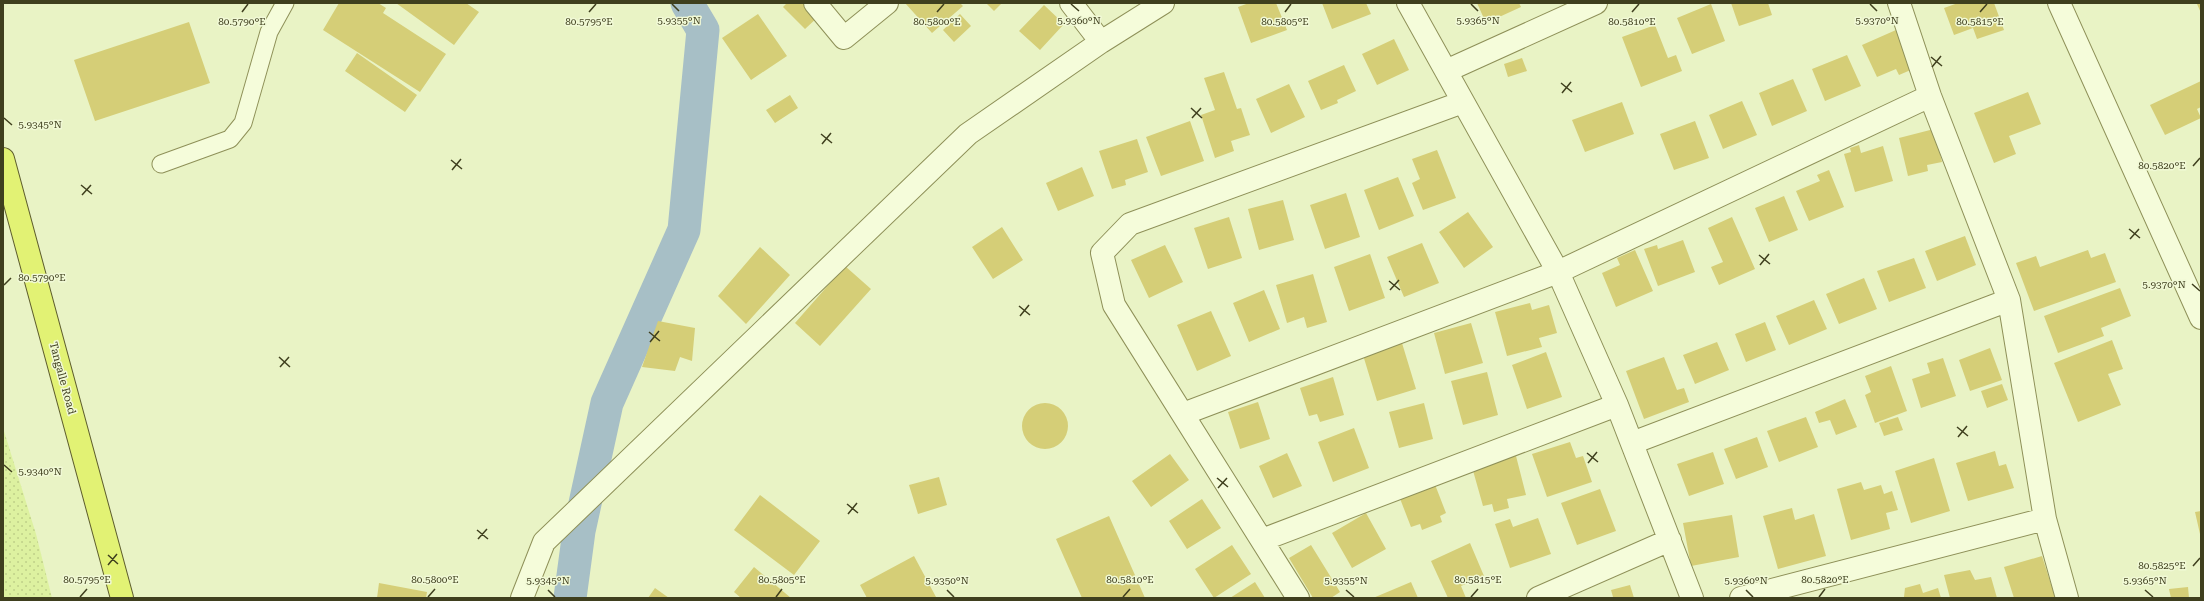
<svg xmlns="http://www.w3.org/2000/svg" width="2204" height="601" font-family="'Roboto Serif',serif">
<style>
.sand{fill:url(#sand-dots)}
.lines{fill:none;stroke-linecap:round;stroke-linejoin:round}
.canal{stroke:#a7bfc6;stroke-width:33}
.building{fill:#d5ce77}
.service-casing{stroke:#8e9058;stroke-width:19}
.minor-casing{stroke:#8e9058;stroke-width:24}
.trunk-casing{stroke:#5e5d2d;stroke-width:24}
.service{stroke:#f5fcda;stroke-width:17}
.minor{stroke:#f5fcda;stroke-width:22}
.trunk{stroke:#e2f274;stroke-width:22}
.ticks{fill:none;stroke:#3f3f1e;stroke-width:1.5}
.labels{text-anchor:middle;stroke-width:3;stroke-linejoin:round;paint-order:stroke}
.street-label{font-size:11px;fill:#3f3f1e;stroke:#f1f9d6}
.ticks-label{font-size:10px;text-anchor:middle;fill:#3f3f1e;stroke:#f1f9d6;stroke-width:3;stroke-linejoin:round;paint-order:stroke}
</style>
<defs>
<pattern id="sand-dots" width="8" height="8" patternUnits="userSpaceOnUse"><rect width="8" height="8" fill="#ddf1a0"/><path d="M2 2h.1M6 6h.1" fill="none" stroke="#bfd089" stroke-width="1.8" stroke-linecap="round"/></pattern>
</defs>
<rect width="100%" height="100%" fill="#e9f3c5"/>
<path class="sand" d="M3,428L36,534L52,598H3Z"/>
<g class="lines">
<path class="canal" d="M570,598L579,531L607,403L684,230L703,30L687,3"/>
</g>
<path class="building" d="M339,3H378L386,8L383,13L446,54L420,92L323,30Z
M396,3H466L479,12L454,45Z
M787,3H806L819,16L805,29L783,7Z
M905,3H960L963,6L932,33Z
M986,3H1002L994,11Z
M1249,3H1276L1287,30L1251,43L1238,7Z
M1322,3H1366L1371,14L1332,29Z
M1477,3H1519L1521,7L1486,23Z
M1731,3H1768L1772,15L1739,26Z
M1958,3H1994L2004,30L1977,39L1973,28L1954,35L1944,8Z
M2201,3V13L2197,4Z
M1711,4L1725,41L1692,54L1677,18Z
M1044,5L1064,24L1040,50L1019,31Z
M758,14L787,56L751,80L722,38Z
M960,14L971,26L954,42L943,30Z
M189,22L210,83L95,121L74,60Z
M1655,25L1668,58L1676,55L1682,71L1641,87L1622,37Z
M1896,30L1913,69L1899,75L1896,69L1877,77L1862,45Z
M1394,39L1409,70L1377,85L1362,54Z
M357,53L417,95L405,112L345,71Z
M1847,55L1861,86L1825,101L1812,69Z
M1522,58L1527,71L1508,77L1504,64Z
M1344,65L1356,91L1337,100L1338,103L1321,110L1308,81Z
M1224,72L1237,109L1241,108L1250,135L1231,141L1234,151L1215,158L1201,115L1215,110L1204,78Z
M1793,79L1807,111L1772,126L1759,93Z
M2201,81V107L2197,109L2201,118L2165,135L2150,105Z
M1289,84L1305,117L1271,133L1256,99Z
M2028,92L2041,124L2009,136L2016,154L1994,163L1974,113Z
M790,95L798,108L775,123L766,110Z
M1742,101L1757,135L1723,149L1709,115Z
M1622,102L1634,134L1585,152L1572,120Z
M1190,121L1204,161L1161,176L1146,137Z
M1695,121L1709,158L1674,170L1660,134Z
M1934,129L1942,162L1927,165L1928,171L1908,176L1899,138Z
M1137,139L1148,172L1125,180L1126,185L1112,189L1099,151Z
M1859,145L1861,153L1883,146L1893,181L1855,192L1844,154L1851,152L1850,148Z
M1437,150L1456,198L1423,210L1412,183L1420,179L1412,159Z
M1082,167L1094,196L1058,211L1046,183Z
M1829,170L1844,207L1809,221L1796,191L1820,181L1817,175Z
M1398,177L1414,216L1379,230L1364,190Z
M1346,193L1360,237L1325,249L1310,205Z
M1784,196L1798,230L1769,242L1755,208Z
M1283,200L1294,240L1259,250L1248,209Z
M1468,212L1493,247L1464,268L1439,232Z
M1229,217L1242,258L1208,269L1194,228Z
M1732,217L1755,269L1719,285L1711,267L1723,262L1708,228Z
M1002,227L1023,260L993,279L972,247Z
M1965,236L1976,265L1937,281L1925,251Z
M1683,240L1695,272L1658,286L1644,249L1657,245L1658,249Z
M1422,243L1439,283L1404,297L1387,257Z
M1165,245L1183,282L1149,298L1131,260Z
M760,247L790,275L746,324L718,296Z
M1635,250L1653,291L1616,307L1602,273L1620,265L1617,258Z
M2088,250L2091,258L2105,253L2116,282L2034,311L2016,263L2036,256L2040,267Z
M1370,254L1385,298L1349,311L1334,267Z
M1914,258L1926,288L1889,302L1877,271Z
M845,266L871,289L820,346L795,323Z
M1313,274L1327,322L1307,328L1304,317L1287,323L1276,285Z
M1864,278L1877,309L1839,324L1826,294Z
M2120,288L2131,316L2101,328L2104,336L2058,353L2044,316Z
M1264,290L1280,329L1249,342L1233,303Z
M1814,300L1827,329L1789,345L1776,316Z
M1530,303L1532,310L1549,305L1557,333L1539,338L1542,347L1507,356L1495,312Z
M1211,311L1231,356L1197,371L1177,325Z
M658,321L695,328L692,361L680,357L675,371L642,367Z
M1765,322L1776,350L1746,362L1735,334Z
M1471,323L1483,363L1445,374L1434,333Z
M2112,340L2123,369L2108,374L2121,405L2078,422L2054,363Z
M1717,342L1729,370L1695,384L1683,355Z
M1402,343L1416,389L1377,401L1363,355Z
M1990,348L2002,380L1970,391L1959,360Z
M1546,352L1562,397L1527,409L1512,365Z
M1664,357L1677,390L1684,388L1689,402L1644,419L1626,371Z
M1943,358L1956,396L1921,408L1912,379L1930,373L1927,363Z
M1891,366L1907,411L1875,423L1865,395L1871,392L1865,376Z
M1487,372L1498,415L1463,425L1451,381Z
M1333,377L1344,415L1320,422L1317,414L1309,416L1300,388Z
M2002,384L2008,400L1987,408L1981,391Z
M1845,399L1857,427L1836,435L1830,420L1819,423L1815,412Z
M1258,402L1270,439L1240,449L1228,412Z
M1424,403L1433,439L1399,448L1389,412Z
M1022 426a23 23 0 1 1 46 0a23 23 0 1 1-46 0Z
M1806,417L1818,447L1779,462L1767,431Z
M1898,417L1903,430L1884,436L1879,423Z
M1354,428L1369,468L1333,482L1318,442Z
M1757,437L1768,467L1736,479L1724,449Z
M1570,442L1576,458L1583,456L1592,482L1547,497L1532,454Z
M1995,451L1999,466L2006,464L2014,488L1968,501L1956,463Z
M1713,452L1724,484L1689,496L1677,464Z
M1287,453L1302,486L1273,498L1259,466Z
M1170,454L1189,480L1151,507L1132,481Z
M1516,456L1526,495L1507,499L1509,508L1494,512L1492,504L1483,506L1472,467Z
M1934,458L1950,511L1911,523L1895,471Z
M939,477L947,505L918,514L909,485Z
M1434,482L1446,513L1440,516L1442,522L1422,530L1420,524L1411,527L1399,496Z
M1861,482L1864,490L1881,485L1884,494L1892,491L1898,510L1886,513L1890,529L1851,540L1837,489Z
M1600,489L1616,531L1577,545L1561,503Z
M760,495L820,541L794,575L734,530Z
M1202,499L1221,528L1187,549L1169,521Z
M1792,508L1795,520L1814,514L1826,556L1778,569L1763,516Z
M2201,511V534H2200L2195,512Z
M1366,513L1386,549L1352,568L1332,533Z
M1732,515L1739,557L1691,566L1683,523Z
M1109,516L1145,598H1082L1056,539Z
M1538,518L1551,554L1510,568L1495,524L1510,519L1513,527Z
M1470,543L1484,576L1461,586L1466,598H1448L1431,561Z
M1232,545L1251,574L1214,598L1195,569Z
M1311,545L1340,592L1331,598H1313L1289,558Z
M914,556L936,597L867,598L860,585Z
M2042,556L2055,597L2014,598L2004,567Z
M754,567L791,598H741L734,592Z
M1970,570L1975,580L1991,577L1997,598H1950L1944,575Z
M1255,582L1265,598H1230Z
M1411,582L1418,598H1373Z
M379,583L427,592L426,598H377Z
M1920,584L1923,593L1938,588L1941,598H1900L1904,597L1905,588Z
M1630,585L1634,598H1610L1613,597L1611,590Z
M2188,587L2189,598H2171L2169,589Z
M655,588L669,598H648Z"/>
<g class="lines">
<defs>
<path id="service" d="M161,164L230,139L243,123L269,32L285,3"/>
<path id="minor" d="M815,3L844,38L887,3
M1071,3L1101,42
M1408,3L1558,272L1617,405L1692,598
M1899,3L1930,96L2009,300L2045,519L2067,598
M2059,3L2201,318
M1446,71L1596,3
M1183,414L1558,272L1930,96
M1632,443L2009,300
M1262,540L1617,405
M522,598L544,542L968,134L1101,42L1163,3
M1298,598L1114,305L1102,253L1130,224L1463,102
M1538,598L1670,540
M1741,598L2045,519"/>
<path id="trunk" d="M3,159L122,598"/>
</defs>
<use href="#service" class="service-casing"/>
<use href="#minor" class="minor-casing"/>
<use href="#trunk" class="trunk-casing"/>
<use href="#service" class="service"/>
<use href="#minor" class="minor"/>
<use href="#trunk" class="trunk"/>
</g>
<path class="ticks" d="M672,4L679,11M1071,4L1079,11M1471,4L1478,11M1870,4L1877,11M242,12L248,4M589,12L596,4M937,12L944,4M1285,12L1291,4M1632,12L1639,4M1980,12L1987,4M1931,57L1942,66M1932,67L1941,56M1561,83L1572,92M1562,93L1571,82M1191,108L1202,118M4,118L12,125M1192,118L1201,108M821,134L832,143M822,144L831,133M451,160L462,169M2193,166L2200,158M452,170L461,159M81,185L92,194M82,195L91,185M2129,229L2140,238M2130,239L2139,229M1759,255L1770,264M1760,265L1769,254M1389,281L1400,290M2192,284L2200,291M4,285L11,278M1390,290L1399,280M1019,306L1030,315M1020,316L1029,305M649,332L660,341M650,342L659,331M279,357L290,367M280,367L289,357M1957,427L1968,436M1958,437L1967,426M1587,453L1598,462M1588,463L1597,452M4,465L12,472M1217,478L1228,487M1218,488L1227,478M847,504L858,513M848,514L857,503M477,530L488,539M478,539L487,529M108,555L118,564M108,565L117,554M2193,566L2200,558M548,590L555,597M947,590L954,597M1346,590L1354,597M1746,590L1753,597M2145,590L2153,597M80,597L87,589M428,597L435,589M776,597L782,589M1123,597L1130,589M1471,597L1478,589M1819,597L1825,589"/>
<g class="labels">
<g class="street-label">
<text transform="translate(63 378) rotate(75)" y="4">Tangalle Road</text>
</g>
</g>
<g class="ticks-label">
<text x="679" y="24">5.9355°N</text>
<text x="1079" y="24">5.9360°N</text>
<text x="1478" y="24">5.9365°N</text>
<text x="1877" y="24">5.9370°N</text>
<text x="242" y="25">80.5790°E</text>
<text x="589" y="25">80.5795°E</text>
<text x="1285" y="25">80.5805°E</text>
<text x="1980" y="25">80.5815°E</text>
<text x="937" y="25">80.5800°E</text>
<text x="1632" y="25">80.5810°E</text>
<text x="40" y="128">5.9345°N</text>
<text x="2162" y="169">80.5820°E</text>
<text x="42" y="281">80.5790°E</text>
<text x="2164" y="288">5.9370°N</text>
<text x="40" y="475">5.9340°N</text>
<text x="2162" y="569">80.5825°E</text>
<text x="87" y="583">80.5795°E</text>
<text x="435" y="583">80.5800°E</text>
<text x="782" y="583">80.5805°E</text>
<text x="1130" y="583">80.5810°E</text>
<text x="1478" y="583">80.5815°E</text>
<text x="1825" y="583">80.5820°E</text>
<text x="548" y="584">5.9345°N</text>
<text x="947" y="584">5.9350°N</text>
<text x="1346" y="584">5.9355°N</text>
<text x="1746" y="584">5.9360°N</text>
<text x="2145" y="584">5.9365°N</text>
</g>
<rect width="2204" height="601" fill="none" stroke="#3f3f1e" stroke-width="8"/>
</svg>
